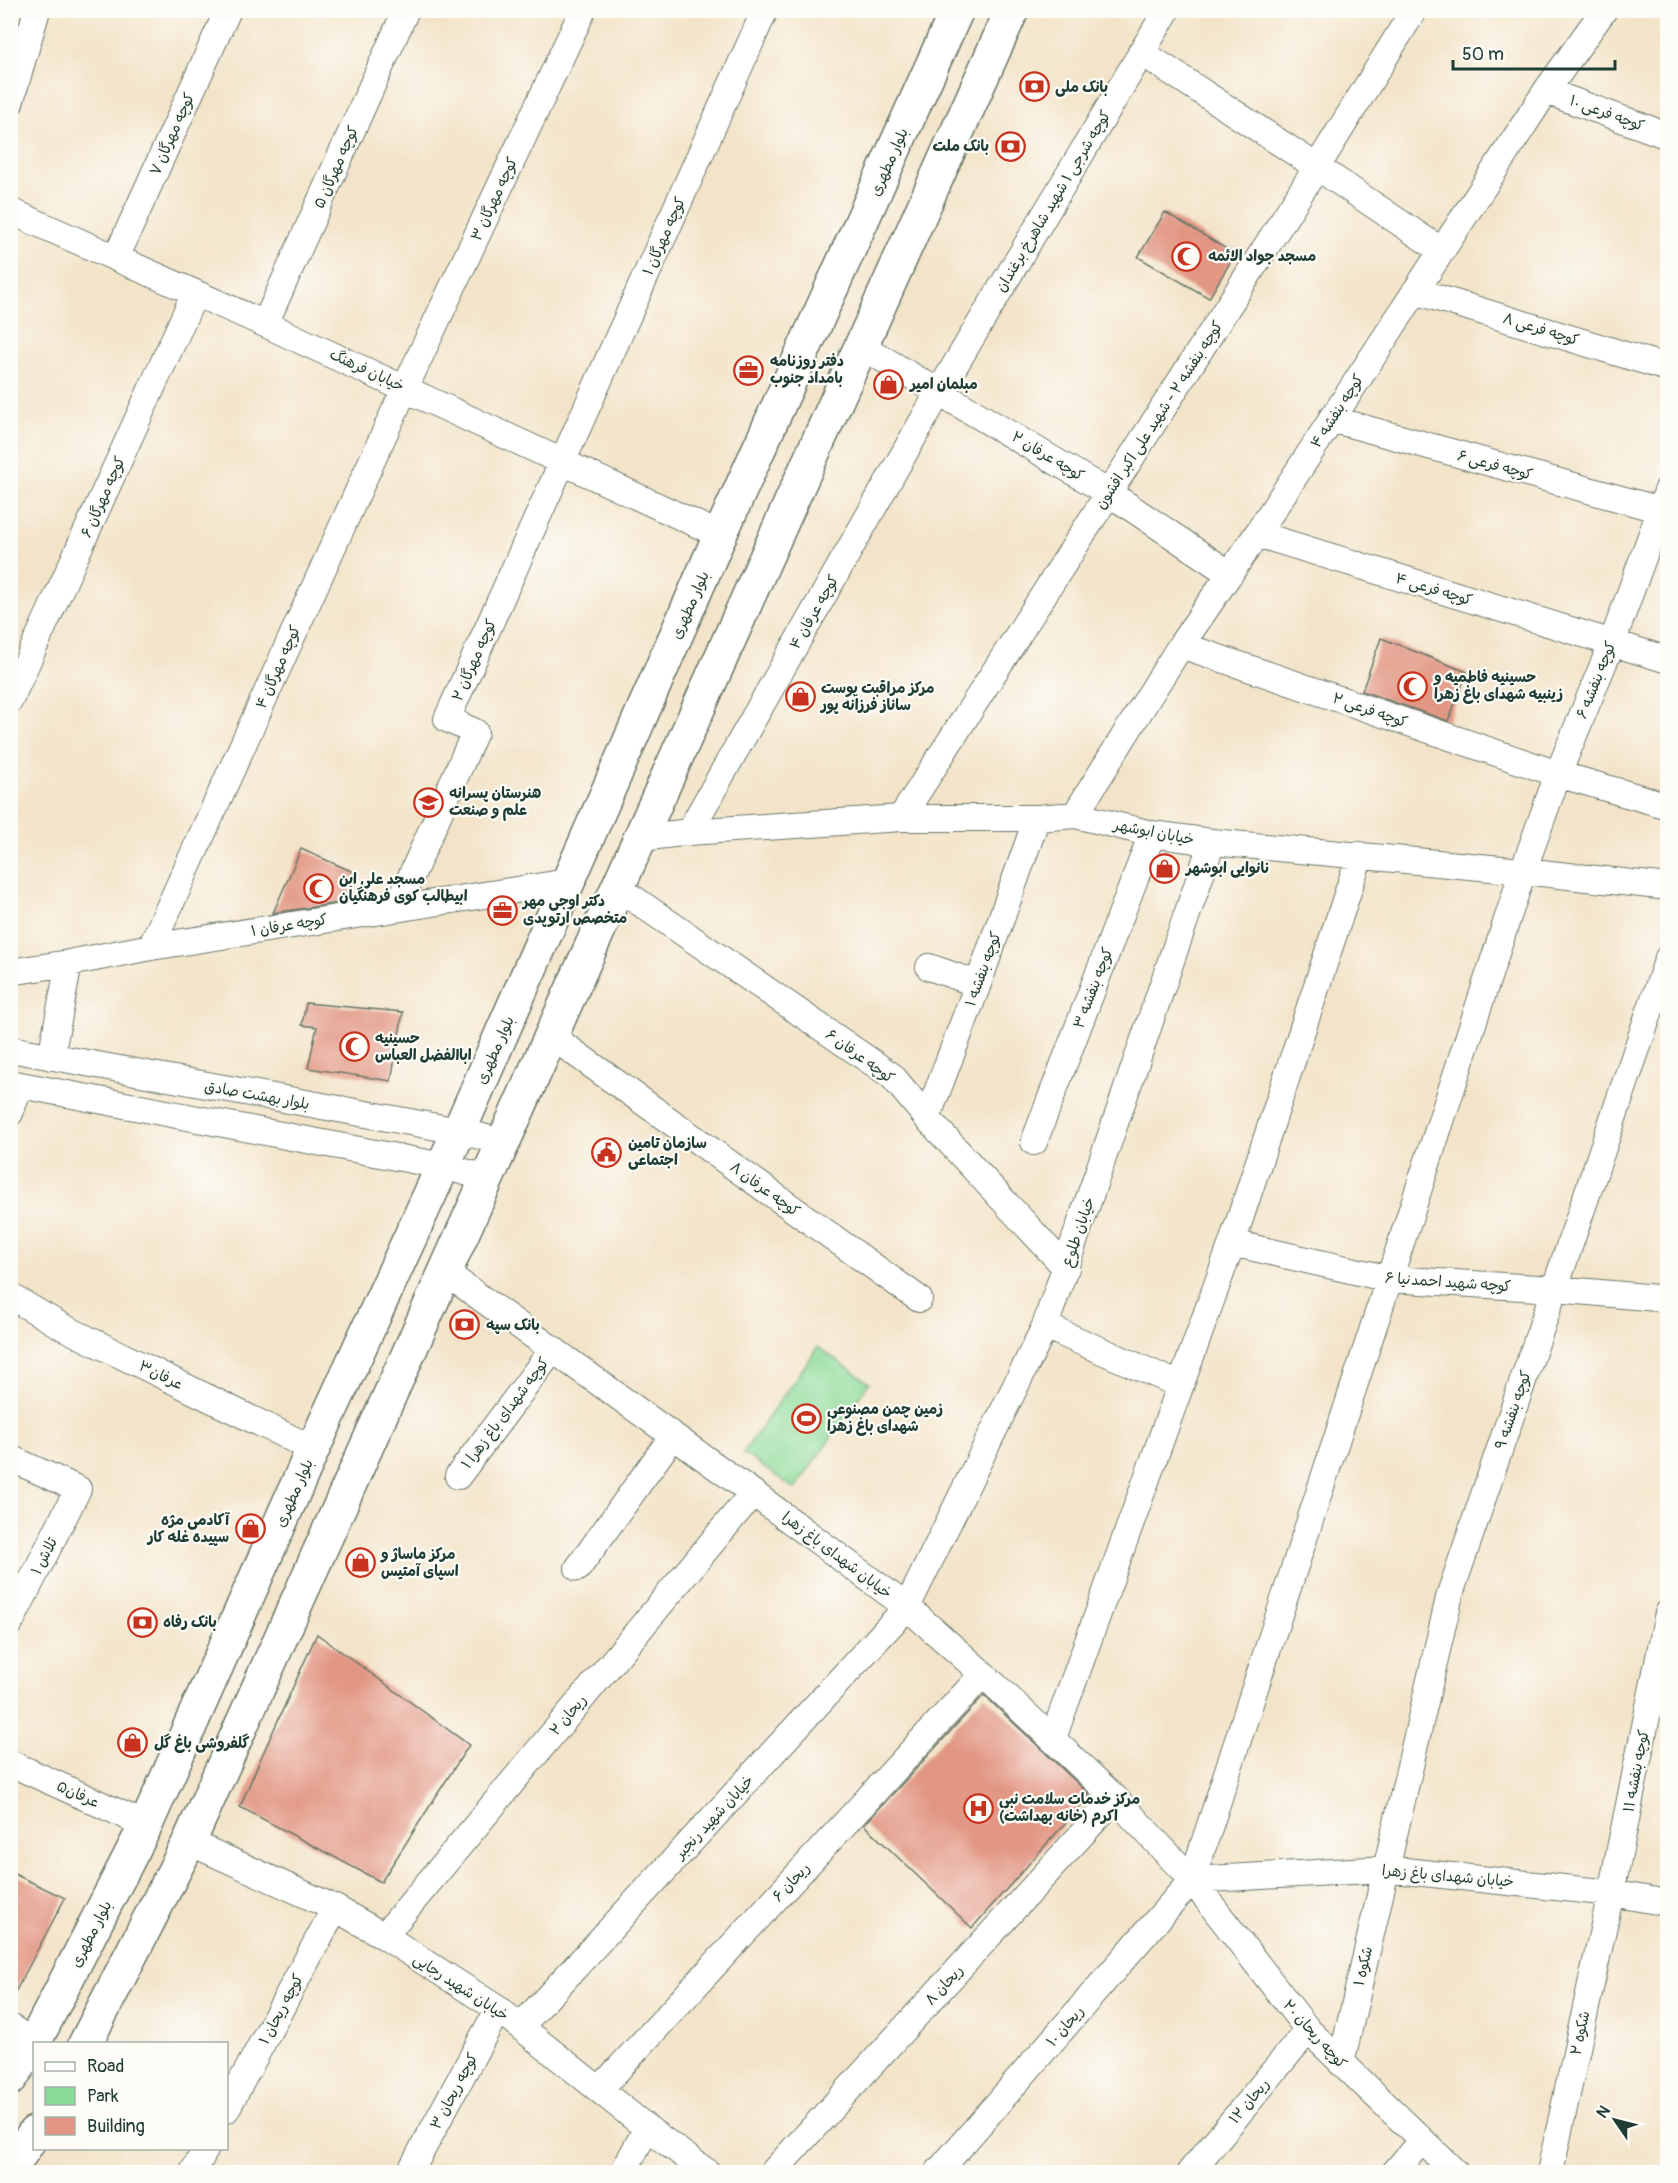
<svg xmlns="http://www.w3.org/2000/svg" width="1678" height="2183" font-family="Pangolin,'Playpen Sans Arabic',sans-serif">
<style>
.green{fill:#8ddb99;stroke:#568c66;stroke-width:1.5}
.building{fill:#e29784}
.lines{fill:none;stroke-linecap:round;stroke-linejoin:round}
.minor-casing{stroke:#697768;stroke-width:28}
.major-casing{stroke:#697768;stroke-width:36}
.minor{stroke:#fff;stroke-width:26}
.major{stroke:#fff;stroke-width:33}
.labels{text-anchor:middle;stroke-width:4.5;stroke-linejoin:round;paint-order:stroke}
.poi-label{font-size:15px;font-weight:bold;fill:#1f3d34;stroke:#fdfcf7;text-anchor:start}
.street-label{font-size:15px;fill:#1f3d34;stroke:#fdfcf7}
</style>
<rect width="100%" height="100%" fill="#fdfcf7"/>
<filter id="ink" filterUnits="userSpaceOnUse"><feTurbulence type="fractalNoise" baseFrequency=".0167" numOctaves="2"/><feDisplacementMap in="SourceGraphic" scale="12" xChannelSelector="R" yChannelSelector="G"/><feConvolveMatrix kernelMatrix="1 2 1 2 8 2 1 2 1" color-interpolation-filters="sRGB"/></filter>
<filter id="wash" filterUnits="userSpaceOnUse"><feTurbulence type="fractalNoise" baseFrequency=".008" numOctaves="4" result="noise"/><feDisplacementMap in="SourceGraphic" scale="24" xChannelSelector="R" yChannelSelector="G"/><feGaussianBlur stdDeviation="1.35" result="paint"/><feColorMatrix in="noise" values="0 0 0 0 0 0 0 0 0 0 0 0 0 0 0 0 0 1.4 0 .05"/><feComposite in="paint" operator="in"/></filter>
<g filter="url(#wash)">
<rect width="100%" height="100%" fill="#f3e4c9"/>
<path class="green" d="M818,1347L869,1383L795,1489L743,1453Z"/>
<g id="blocks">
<path class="building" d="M1165,212L1235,254L1209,298L1138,257Z
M1381,638L1467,672L1448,721L1362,691Z
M301,849L358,874L345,902L273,913Z
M306,1003L403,1012L391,1081L308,1068L317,1027L302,1025Z
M317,1634L469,1745L381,1882L240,1807L256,1769Z
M984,1695L1090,1795L972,1928L864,1825Z
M10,1872L65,1898L10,2002Z"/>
</g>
</g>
<g filter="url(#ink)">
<use href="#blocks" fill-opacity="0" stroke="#697768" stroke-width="1.5"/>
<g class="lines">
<defs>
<path id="minor" d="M1141,52L1317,167L1442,251
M1546,91L1668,136
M10,103L37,10
M10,211L265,324L720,535
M116,258L228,10
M1415,291L1668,368
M265,324L406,10
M861,346L1109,493L1230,574
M1331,419L1668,512
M1257,534L1668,660
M1181,645L1558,774L1668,806
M10,700L195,293
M1075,815L1181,645L1257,534L1546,91L1604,10
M901,818L1317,167L1414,10
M689,832L939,392L1167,10
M641,838L689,832L901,818H1037L1075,815L1152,834L1212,842L1523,871L1668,887
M618,888L892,1076L927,1118L1066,1268
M397,908L475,732L447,719L765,10
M151,947L405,388L583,10
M929,967L978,984
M10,972L69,963L151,947L568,882
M551,1036L919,1299
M10,1049L459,1131L503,1142
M51,1057L69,963
M10,1083L443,1166L487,1178
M10,1113L20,1085
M927,1118L978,984L1037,818
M1034,1142L1152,834
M1232,1243L1390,1279L1555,1289L1668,1299
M446,1273L753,1493L907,1607L983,1674L1115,1798L1192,1880L1308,2030L1455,2172
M10,1296L63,1327L313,1449
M1045,1326L1180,1385
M10,1458L78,1489L10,1623
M458,1476L553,1349
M578,1568L673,1436
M1053,1738L1232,1243L1360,855
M10,1763L146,1825
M189,1842L335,1908L384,1936L498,2009L647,2128L707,2172
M1192,1880L1386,1869L1611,1893L1668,1903
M384,1936L753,1493
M521,2026L907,1607L1045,1326L1212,842
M10,2027L34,2043
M1341,2063L1450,1594L1668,958
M599,2090L983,1674
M226,2110L335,1908
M193,2172L206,2148
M410,2172L498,2009
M623,2172L647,2128
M773,2172L1115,1798
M938,2172L1192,1880L1523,871L1558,774L1612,643L1668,489
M1190,2172L1308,2030
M1395,2172L1421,2141
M1550,2172L1611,1893L1668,1613"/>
<path id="major" d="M85,2044L189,1842L1012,10
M10,2079L34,2043L146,1825L313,1449L459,1131L720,535L957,10
M10,2170L34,2133"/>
</defs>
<use href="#minor" class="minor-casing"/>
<use href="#major" class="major-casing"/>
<use href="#minor" class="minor"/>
<use href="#major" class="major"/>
</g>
</g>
<defs>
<symbol id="bank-ring" viewBox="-11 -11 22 22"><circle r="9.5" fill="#fdfcf7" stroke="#c8321e" stroke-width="1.5"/><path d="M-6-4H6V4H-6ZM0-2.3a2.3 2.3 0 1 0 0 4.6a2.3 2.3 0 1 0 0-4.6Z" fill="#c8321e"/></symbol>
<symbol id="mosque-ring" viewBox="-11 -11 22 22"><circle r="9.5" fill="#fdfcf7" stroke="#c8321e" stroke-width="1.5"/><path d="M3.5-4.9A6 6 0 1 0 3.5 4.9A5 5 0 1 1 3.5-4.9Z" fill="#c8321e"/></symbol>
<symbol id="office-ring" viewBox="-11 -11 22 22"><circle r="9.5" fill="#fdfcf7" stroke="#c8321e" stroke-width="1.5"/><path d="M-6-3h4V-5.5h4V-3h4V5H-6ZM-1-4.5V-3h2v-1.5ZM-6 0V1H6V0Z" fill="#c8321e"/></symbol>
<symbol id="shop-ring" viewBox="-11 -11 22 22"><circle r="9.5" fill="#fdfcf7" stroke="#c8321e" stroke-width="1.5"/><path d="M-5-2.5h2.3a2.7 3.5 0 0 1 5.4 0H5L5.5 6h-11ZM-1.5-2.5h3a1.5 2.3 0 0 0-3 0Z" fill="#c8321e"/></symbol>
<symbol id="school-ring" viewBox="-11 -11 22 22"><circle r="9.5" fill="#fdfcf7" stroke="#c8321e" stroke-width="1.5"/><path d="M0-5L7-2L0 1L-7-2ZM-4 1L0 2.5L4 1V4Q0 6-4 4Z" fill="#c8321e"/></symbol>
<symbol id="civic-ring" viewBox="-11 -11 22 22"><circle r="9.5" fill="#fdfcf7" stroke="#c8321e" stroke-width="1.5"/><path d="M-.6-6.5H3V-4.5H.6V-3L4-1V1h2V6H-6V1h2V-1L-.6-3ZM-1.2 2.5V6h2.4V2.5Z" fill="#c8321e"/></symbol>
<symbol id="stadium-ring" viewBox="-11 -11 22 22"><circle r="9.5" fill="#fdfcf7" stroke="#c8321e" stroke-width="1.5"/><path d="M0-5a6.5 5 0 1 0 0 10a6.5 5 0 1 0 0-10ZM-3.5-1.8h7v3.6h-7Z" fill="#c8321e"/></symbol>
<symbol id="hospital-ring" viewBox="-11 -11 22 22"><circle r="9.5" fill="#fdfcf7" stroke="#c8321e" stroke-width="1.5"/><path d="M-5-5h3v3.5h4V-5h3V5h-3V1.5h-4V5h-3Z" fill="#c8321e"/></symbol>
</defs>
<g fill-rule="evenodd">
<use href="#bank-ring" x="1018" y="70" width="33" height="33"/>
<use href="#bank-ring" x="994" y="130" width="33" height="33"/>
<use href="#mosque-ring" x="1170" y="240" width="33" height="33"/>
<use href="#office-ring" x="732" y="354" width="33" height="33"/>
<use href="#shop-ring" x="872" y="368" width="33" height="33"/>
<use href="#mosque-ring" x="1396" y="670" width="33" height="33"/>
<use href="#shop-ring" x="784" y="680" width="33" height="33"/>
<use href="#school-ring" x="412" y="786" width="33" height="33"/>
<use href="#shop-ring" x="1148" y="852" width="33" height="33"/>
<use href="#mosque-ring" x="302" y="872" width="33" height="33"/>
<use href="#office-ring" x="486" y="894" width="33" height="33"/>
<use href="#mosque-ring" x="338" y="1030" width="33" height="33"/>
<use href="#civic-ring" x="590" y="1136" width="33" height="33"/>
<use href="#bank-ring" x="448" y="1308" width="33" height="33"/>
<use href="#stadium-ring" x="790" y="1402" width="33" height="33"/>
<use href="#shop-ring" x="234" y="1512" width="33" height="33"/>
<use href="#shop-ring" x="344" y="1546" width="33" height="33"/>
<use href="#bank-ring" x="126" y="1606" width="33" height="33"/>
<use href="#shop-ring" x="116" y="1726" width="33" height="33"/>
<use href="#hospital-ring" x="962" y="1792" width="33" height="33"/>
</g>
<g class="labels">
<g class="poi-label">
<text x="1055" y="92">بانک ملی</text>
<text x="989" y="151" text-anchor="end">بانک ملت</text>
<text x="1208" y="261">مسجد جواد الائمه</text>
<text x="770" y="366">دفتر روزنامه<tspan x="770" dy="17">بامداد جنوب</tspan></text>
<text x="910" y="389">مبلمان امیر</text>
<text x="1434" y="682">حسینیه فاطمیه و<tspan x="1434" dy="17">زینبیه شهدای باغ زهرا</tspan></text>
<text x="821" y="693">مرکز مراقبت پوست<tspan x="821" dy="17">ساناز فرزانه پور</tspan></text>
<text x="449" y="798">هنرستان پسرانه<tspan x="449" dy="17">علم و صنعت</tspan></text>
<text x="1186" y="873">نانوایی ابوشهر</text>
<text x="339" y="884">مسجد علی ابن<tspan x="339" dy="17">ابیطالب کوی فرهنگیان</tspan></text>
<text x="523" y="906">دکتر اوجی مهر<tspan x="523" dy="17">متخصص ارتوپدی</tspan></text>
<text x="375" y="1043">حسینیه<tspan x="375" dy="17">اباالفضل العباس</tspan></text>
<text x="628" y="1148">سازمان تامین<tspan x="628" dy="17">اجتماعی</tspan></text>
<text x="486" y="1330">بانک سپه</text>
<text x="827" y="1414">زمین چمن مصنوعی<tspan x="827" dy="17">شهدای باغ زهرا</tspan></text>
<text x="229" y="1525" text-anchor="end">آکادمی مژه<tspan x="229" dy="17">سپیده غله کار</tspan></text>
<text x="381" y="1559">مرکز ماساژ و<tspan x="381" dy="17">اسپای آمتیس</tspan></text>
<text x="163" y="1627">بانک رفاه</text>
<text x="154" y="1748">گلفروشی باغ گل</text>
<text x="999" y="1804">مرکز خدمات سلامت نبی<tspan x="999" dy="17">اکرم (خانه بهداشت)</tspan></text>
</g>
<g class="street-label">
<text transform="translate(1607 113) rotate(20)" y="5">کوچه فرعی ۱۰</text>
<text transform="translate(172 134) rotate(-66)" y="5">کوچه مهرگان ۷</text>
<text transform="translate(889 162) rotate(-66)" y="5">بلوار مطهری</text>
<text transform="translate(336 167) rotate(-66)" y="5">کوچه مهرگان ۵</text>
<text transform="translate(494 199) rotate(-65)" y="5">کوچه مهرگان ۳</text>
<text transform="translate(1053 201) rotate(-59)" y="5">کوچه شرجی ۱ شهید شاهرخ برغندان</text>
<text transform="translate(664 236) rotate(-66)" y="5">کوچه مهرگان ۱</text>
<text transform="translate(1541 329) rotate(17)" y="5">کوچه فرعی ۸</text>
<text transform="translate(367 370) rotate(25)" y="5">خیابان فرهنگ</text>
<text transform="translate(1337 411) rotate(-57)" y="5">کوچه بنفشه ۴</text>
<text transform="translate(1159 415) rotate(-57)" y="5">کوچه بنفشه ۲ - شهید علی اکبر افشون</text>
<text transform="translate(1048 456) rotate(31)" y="5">کوچه عرفان ۲</text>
<text transform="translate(1495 465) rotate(15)" y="5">کوچه فرعی ۶</text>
<text transform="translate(103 497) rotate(-66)" y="5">کوچه مهرگان ۶</text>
<text transform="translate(1434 589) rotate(17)" y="5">کوچه فرعی ۴</text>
<text transform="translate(690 605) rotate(-66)" y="5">بلوار مطهری</text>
<text transform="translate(814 612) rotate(-60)" y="5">کوچه عرفان ۴</text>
<text transform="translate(474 660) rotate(-66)" y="5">کوچه مهرگان ۲</text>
<text transform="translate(278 667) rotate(-66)" y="5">کوچه مهرگان ۴</text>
<text transform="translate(1596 680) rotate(-68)" y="5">کوچه بنفشه ۶</text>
<text transform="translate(1370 710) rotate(19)" y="5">کوچه فرعی ۲</text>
<text transform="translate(1154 832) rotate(11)" y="5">خیابان ابوشهر</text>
<text transform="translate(289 925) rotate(-9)" y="5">کوچه عرفان ۱</text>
<text transform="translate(983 969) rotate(-70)" y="5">کوچه بنفشه ۱</text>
<text transform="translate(1093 988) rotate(-69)" y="5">کوچه بنفشه ۳</text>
<text transform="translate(495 1050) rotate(-66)" y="5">بلوار مطهری</text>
<text transform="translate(860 1056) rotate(36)" y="5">کوچه عرفان ۶</text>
<text transform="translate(257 1095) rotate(10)" y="5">بلوار بهشت صادق</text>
<text transform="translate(765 1189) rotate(36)" y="5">کوچه عرفان ۸</text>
<text transform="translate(1078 1232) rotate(-71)" y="5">خیابان طلوع</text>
<text transform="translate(1448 1282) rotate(4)" y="5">کوچه شهید احمدنیا ۶</text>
<text transform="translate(161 1375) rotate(26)" y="5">عرفان۳</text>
<text transform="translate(1513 1410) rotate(-71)" y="5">کوچه بنفشه ۹</text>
<text transform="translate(505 1413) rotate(-53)" y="5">کوچه شهدای باغ زهرا ۱</text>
<text transform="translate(294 1493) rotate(-66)" y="5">بلوار مطهری</text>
<text transform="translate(837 1555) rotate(37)" y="5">خیابان شهدای باغ‌ زهرا</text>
<text transform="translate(44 1556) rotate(-63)" y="5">تلاش ۱</text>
<text transform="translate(568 1715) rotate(-50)" y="5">ریحان ۲</text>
<text transform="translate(1636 1771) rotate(-79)" y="5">کوچه بنفشه ۱۱</text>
<text transform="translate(78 1794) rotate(24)" y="5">عرفان۵</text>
<text transform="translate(714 1817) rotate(-47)" y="5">خیابان شهید رنجبر</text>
<text transform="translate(1448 1876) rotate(5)" y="5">خیابان شهدای باغ زهرا</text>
<text transform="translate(791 1882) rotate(-47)" y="5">ریحان ۶</text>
<text transform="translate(91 1934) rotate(-63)" y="5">بلوار مطهری</text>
<text transform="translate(1363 1966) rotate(-77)" y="5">شکوه ۱</text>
<text transform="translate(944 1985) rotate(-48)" y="5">ریحان ۸</text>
<text transform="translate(461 1987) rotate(33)" y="5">خیابان شهید رجایی</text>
<text transform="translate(281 2009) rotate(-62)" y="5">کوچه ریحان ۱</text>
<text transform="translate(1065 2026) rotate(-49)" y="5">ریحان ۱۰</text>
<text transform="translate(1580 2033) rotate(-78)" y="5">شکوه ۲</text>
<text transform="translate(1315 2034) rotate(48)" y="5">کوچه ریحان ۲۰</text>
<text transform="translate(454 2091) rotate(-62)" y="5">کوچه ریحان ۳</text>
<text transform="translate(1249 2101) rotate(-50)" y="5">ریحان ۱۲</text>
</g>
</g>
<rect width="1678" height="2183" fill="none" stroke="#fdfcf7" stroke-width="36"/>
<rect x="33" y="2042" width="195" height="108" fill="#fdfcf7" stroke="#a4b0a9" stroke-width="1.5"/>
<rect x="45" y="2062" width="30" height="9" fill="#ffffff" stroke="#a4b0a9" stroke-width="1.5"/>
<text x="87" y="2072" font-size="18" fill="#1f3d34">Road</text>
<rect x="45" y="2087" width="30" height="18" fill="#8ddb99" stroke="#a4b0a9" stroke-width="1.5"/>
<text x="87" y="2102" font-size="18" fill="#1f3d34">Park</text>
<rect x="45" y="2117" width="30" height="18" fill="#e29784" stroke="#a4b0a9" stroke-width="1.5"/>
<text x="87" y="2132" font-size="18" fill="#1f3d34">Building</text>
<g transform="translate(1615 2120) rotate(305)" stroke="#fdfcf7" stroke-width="4.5" paint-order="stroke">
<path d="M0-4.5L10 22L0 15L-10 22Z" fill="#1f3d34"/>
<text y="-9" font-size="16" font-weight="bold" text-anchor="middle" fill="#1f3d34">N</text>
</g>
<path d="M1453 60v9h162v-9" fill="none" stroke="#1f3d34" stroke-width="3"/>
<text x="1462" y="60" font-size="18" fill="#1f3d34" stroke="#fdfcf7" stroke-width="4.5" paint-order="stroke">50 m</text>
</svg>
